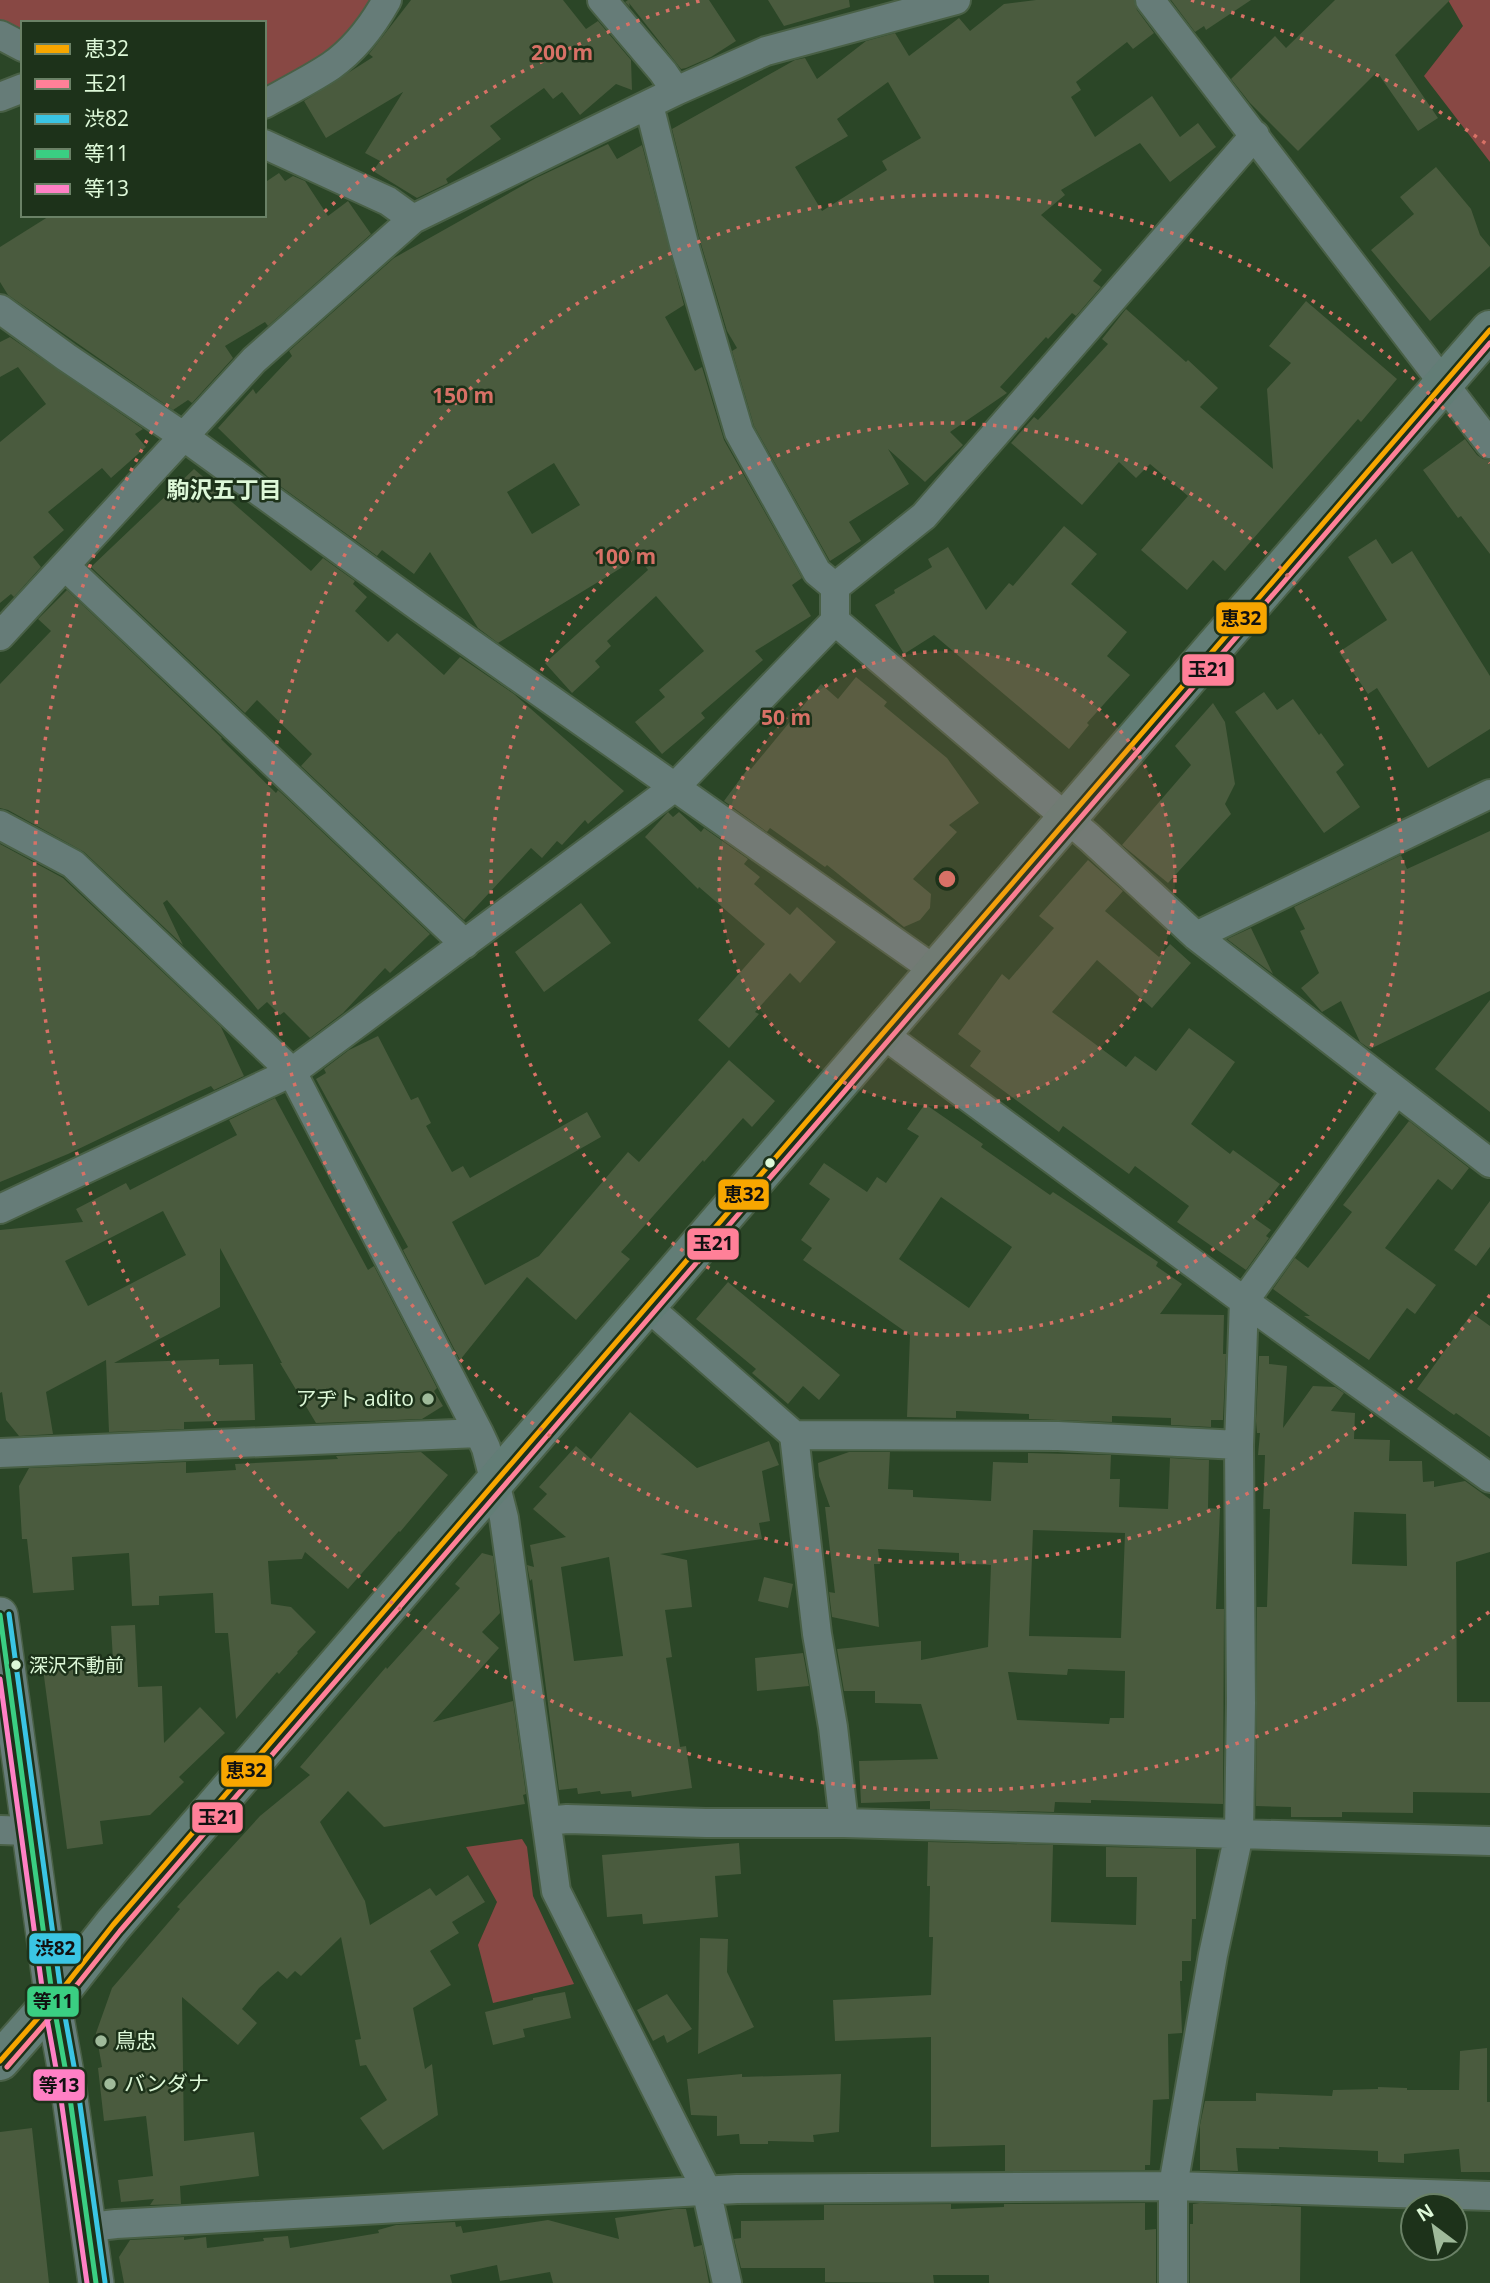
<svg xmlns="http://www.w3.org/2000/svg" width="1490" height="2283" font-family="'Open Sans','Noto Sans JP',sans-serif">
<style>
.green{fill:#884844}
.building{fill:#4a5b3e;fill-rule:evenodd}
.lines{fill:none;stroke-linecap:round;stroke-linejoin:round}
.minor-casing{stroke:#496046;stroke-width:32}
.tertiary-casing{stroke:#496046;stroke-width:38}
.secondary-casing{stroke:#496046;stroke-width:42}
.minor{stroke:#667c78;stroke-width:28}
.tertiary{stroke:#667c78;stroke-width:35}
.secondary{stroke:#627d76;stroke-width:38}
.bus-1-casing{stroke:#1d321a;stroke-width:10}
.bus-2-casing{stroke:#1d321a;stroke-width:10}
.bus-3-casing{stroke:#1d321a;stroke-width:10}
.bus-4-casing{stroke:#1d321a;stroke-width:10}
.bus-5-casing{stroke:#1d321a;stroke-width:10}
.bus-1{stroke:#f7a600;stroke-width:5}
.bus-2{stroke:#ff8098;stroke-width:5}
.bus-3{stroke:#3ac5e4;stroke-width:5}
.bus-4{stroke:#3ace82;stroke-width:5}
.bus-5{stroke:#ff80c5;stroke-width:5}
.ring{fill:none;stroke:#d87166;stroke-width:3.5;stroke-dasharray:3.5 7}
.bus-dot{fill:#ddf8d8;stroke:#1d321a;stroke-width:2.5}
.poi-dot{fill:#9fba9a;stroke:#1d321a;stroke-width:2.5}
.labels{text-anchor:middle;stroke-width:5;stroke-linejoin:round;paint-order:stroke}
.bus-label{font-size:19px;fill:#ddf8d8;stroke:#1d321a;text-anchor:start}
.poi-label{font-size:21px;fill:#ddf8d8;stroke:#1d321a;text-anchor:start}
.neighbourhood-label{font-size:23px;font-weight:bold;fill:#ddf8d8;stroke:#1d321a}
.centre{fill:#d87166;stroke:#1d321a;stroke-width:3.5}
.ring-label{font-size:21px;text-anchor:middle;font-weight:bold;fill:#d87166;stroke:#1d321a;stroke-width:5;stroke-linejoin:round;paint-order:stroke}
.line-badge{stroke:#1d321a;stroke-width:2.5}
.pale-badge-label{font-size:19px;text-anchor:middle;font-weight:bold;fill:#111}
</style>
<rect width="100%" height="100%" fill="#2b4627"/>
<path class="green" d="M0,0H379L333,53L264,89V23H23V34L0,22Z
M1448,0H1490V162L1424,76L1463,26Z
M522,1839L527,1847L533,1896L574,1984L493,2003L478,1945L497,1902L466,1847Z"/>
<path class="building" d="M411,0H563L586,29L598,21L631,60L632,90L616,84L580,115L562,92L553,99L544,88L490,126L501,139L446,179L448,183L417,198L373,171L380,161L365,153L403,92L326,138L304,101L373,57L369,54Z
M628,0H709L736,41L711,57L686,68L681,69L629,3L630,7L625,2Z
M768,0H849L850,7L784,26Z
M1036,0H1134L1137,10L1154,33L1133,49L1127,42L1076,82L1081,90L1071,97L1095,137L1152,96L1180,137L1198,123L1216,147L1170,182L1140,143L1061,190L1065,195L1041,215L1102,270L1093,281L1101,287L1076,316L1072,313L1048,339L1046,337L1000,387L1007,393L950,432L963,445L925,482L888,449L909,484L849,522L861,541L830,561L754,426L732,351L737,348L727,331L701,244L672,129L795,60L805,58L817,79L866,41L895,33L909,56L959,18L970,31L1004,4ZM888,82L921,138L882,161L887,170L822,211L795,167L848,136L837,119Z
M1171,0H1251L1206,30L1204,26L1195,32Z
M1335,0H1450L1395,55L1438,118L1418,131L1377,72L1298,151L1250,103L1231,79L1275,36L1286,48Z
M608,144L617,159L642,145L684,305L665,317L695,371L702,367L724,440L802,578L792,585L811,616L755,651L763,660L701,713L705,718L662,754L635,722L665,697L659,690L704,651L656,596L607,641L611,646L595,661L600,667L572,693L545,663L648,570L639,557L498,643L478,628L430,552L414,574L382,550L377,556L269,478L218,428L253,389L256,394L292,356L289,351L394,258L536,178ZM554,463L580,505L532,534L507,492Z
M1436,167L1471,209L1480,235L1490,247V266L1430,321L1371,250L1414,214L1400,197Z
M279,173L285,181L293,176L305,181L328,216L348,201L371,234L268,326L265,322L225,346L233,358L192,403L188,400L173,410L8,295L0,282V247L51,215H264V183Z
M1306,301L1397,379L1361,422L1358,419L1225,571L1213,560L1187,590L1141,550L1188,496L1150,464L1136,478L1119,462L1082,505L1011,443L1034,417L1038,420L1108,344L1102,339L1126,309L1186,362L1188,360L1218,388L1200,407L1273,469L1267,389L1291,363L1269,346Z
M10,337L143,429L135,434L146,447L111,478L102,468L48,512L64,530L33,557L41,567L14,597L11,594L0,603V442L46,404L18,367L0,377V342Z
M1465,439L1477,455L1483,459L1490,460V554L1461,516L1458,518L1423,470Z
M194,469L311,571L323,558L355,581L353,584L367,597L355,611L388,642L397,633L444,675L460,657L514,694L624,791L588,824L585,820L562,845L557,841L542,858L531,848L464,920L301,766L312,754L257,700L245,713L91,567Z
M1064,526L1097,554L1071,584L1127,632L1107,656L1130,675L1087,723L1089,725L1069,749L934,635L904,654L875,605L895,593L894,590L932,567L928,559L948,547L986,610L1009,583L1013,586Z
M1376,539L1392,564L1412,551L1490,676V729L1428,768L1377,688L1368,694L1339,652L1387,620L1348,557Z
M67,590L222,738L221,739L276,793L278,790L430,934L390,973L385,968L343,1013L310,1038L284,1012L280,1015L267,1002L258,1010L167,900L163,903L183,945L84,852L8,810L0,808V684L51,631L38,619Z
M856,677L887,702L884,706L947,758L979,803L949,825L957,832L913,879L931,894L930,908L920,920L904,927L827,865L825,867L770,828L767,832L724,801L749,767L751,769L821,684L838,699Z
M1264,692L1277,710L1293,699L1319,735L1321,733L1344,765L1336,772L1360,807L1324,833L1235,712Z
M1213,703L1225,722L1235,784L1225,804L1231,814L1168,883L1122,845L1191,765L1175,746Z
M668,812L673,817L679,812L701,832L704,828L748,859L744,864L760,877L754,884L790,915L797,907L836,942L800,983L790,973L755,1012L759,1014L729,1048L698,1020L765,944L699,887L698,889L645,837Z
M1490,831V991L1370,1049L1360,1042L1341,1001L1322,1012L1301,988L1319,973L1300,931L1305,929L1294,907L1401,855L1407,869Z
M0,844L63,878L221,1027L244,1076L214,1090L211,1086L191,1095L68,1154L0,1182Z
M1088,860L1123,891L1105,911L1159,957L1170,944L1191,963L1152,1008L1097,960L1052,1012L1126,1067L1135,1056L1156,1071L1189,1028L1235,1062L1191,1124L1230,1154L1233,1150L1280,1184L1254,1218L1271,1230L1266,1236L1269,1238L1246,1270L1177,1222L1189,1206L1135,1166L1129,1174L1063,1126L1059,1132L970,1066L981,1051L958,1034L1002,974L1009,980L1054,928L1039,916Z
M581,903L611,943L544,992L515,952Z
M1251,928L1273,974L1227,939Z
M1490,1000V1112L1435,1069Z
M378,1036L411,1100L418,1097L431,1123L426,1126L452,1172L463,1166L470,1178L587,1112L601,1137L452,1222L485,1285L539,1256L628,1152L639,1162L729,1060L775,1101L752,1127L743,1118L704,1162L703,1160L621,1252L630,1259L576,1320L527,1277L460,1360L403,1250L408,1247L316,1079L326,1073L324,1069L349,1050Z
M275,1098L368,1270L374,1266L437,1388L434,1391L443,1406L422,1419L316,1423L280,1363H282L220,1248V1307L114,1363L219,1359V1365L253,1364L255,1420L184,1422V1429L109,1432L106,1360L46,1392L53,1434L19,1436L6,1420L2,1392L0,1393V1230L83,1222L76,1209L126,1183L130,1190L237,1135L229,1120ZM163,1211L186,1255L88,1306L65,1261Z
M925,1104L983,1144L981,1147L1050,1195L1053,1192L1158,1262L1156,1266L1182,1284L1160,1314L1224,1315L1223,1354H1226L1223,1420H1211V1427L1171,1425V1418L1112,1416V1422L1029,1419V1414L956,1411V1418L907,1417L910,1335L803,1260L812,1248L801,1240L830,1199L809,1184L824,1163L867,1192L877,1177L886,1183L919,1136L907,1129ZM941,1197L1012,1247L969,1308L899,1259Z
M1409,1121L1469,1168L1452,1190L1438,1179L1385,1248L1436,1285L1415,1314L1407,1308L1369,1360L1304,1316H1310L1273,1289L1295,1258L1308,1268L1352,1212L1343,1205Z
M1490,1201V1247L1476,1266L1454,1250Z
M728,1282L840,1375L819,1400L803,1386L788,1404L752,1373L756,1369L696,1319Z
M1472,1313L1490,1326V1437L1456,1413L1454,1415L1417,1389Z
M1259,1356H1269V1364L1287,1366L1283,1428L1313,1386L1335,1387L1344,1393L1331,1411L1355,1413L1354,1439L1390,1440L1389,1461H1422L1423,1482L1434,1481V1487L1465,1481L1490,1499V1552L1456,1562L1457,1702H1490V1793L1413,1792V1813L1342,1812V1817H1291V1807L1256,1806L1257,1607H1267L1270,1509H1263L1265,1455H1258L1260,1433H1257L1256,1421ZM1354,1512L1406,1514L1407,1566L1352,1564Z
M630,1412L697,1468L769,1441L779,1465L762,1471L770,1521L759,1523L762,1539L660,1554L687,1560L692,1607L665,1610L672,1657L666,1658L674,1708L680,1747L686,1746L692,1788L632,1797L631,1791L601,1794L600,1791L578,1794L577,1788L559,1790L532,1579L530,1581L527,1565L534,1567L530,1545L566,1537L533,1509L547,1494L539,1487L576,1446L591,1459ZM609,1557L623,1656L574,1661L561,1567Z
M421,1452L448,1475L400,1532L399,1531L348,1589L305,1552L302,1559L268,1561L271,1604L291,1607L316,1632L297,1652L298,1653L279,1674L277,1672L236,1719L228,1633H215L213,1593L159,1596V1605L132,1606L129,1553L72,1557L74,1590L33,1593L27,1539H22L19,1486L29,1468L186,1462V1473L236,1470L235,1464L338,1459L336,1456Z
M849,1452H890L888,1489L913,1490V1497L991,1501L993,1462L1028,1463V1453L1111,1455L1110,1479H1120L1119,1507L1168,1509L1170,1458L1209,1460L1208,1508L1220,1509L1216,1609H1224L1223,1804L1091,1800V1803L1055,1802L1054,1812L930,1809V1801L861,1803L859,1761L938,1759L921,1704L875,1703V1691H844L837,1649L921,1641V1660L988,1647L991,1565L959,1563V1553L878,1549L880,1564H874L879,1627L832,1617L829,1592L835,1593L825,1507H830L819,1476L818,1463ZM1033,1530L1125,1533L1121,1638L1029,1636ZM1068,1669L1125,1671L1124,1718H1110L1109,1724L1017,1720L1008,1672L1067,1675Z
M482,1553L493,1556L500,1613L482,1632L499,1648L433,1722L513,1701L526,1794L523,1795L525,1804L384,1827L348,1791L320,1822L365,1901L370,1925L430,1888L436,1896L468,1875L485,1902L452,1922L459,1933L430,1951L451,1985L413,2008L425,2069L432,2064L438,2115L383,2150L360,2118L387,2100L366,2065L360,2066L355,2040L361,2039L341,1937L301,1976L295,1971L287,1979L278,1971L259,1988L242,2009L257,2023L238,2045L182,1997L184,2141L254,2132L259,2176L180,2186L181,2204L150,2205L154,2199L121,2202L118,2180L153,2176L146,2116L104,2121L98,2068L102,2067L96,2033L112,1988L180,1909L177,1907L260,1816L310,1775L300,1767L386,1667L387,1669L460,1588L455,1584Z
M764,1577L793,1584L788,1608L758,1601Z
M135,1625L138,1687L162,1686L164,1743L200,1707L225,1733L179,1777L184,1782L150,1815L100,1821L103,1844L67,1849L43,1669L113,1660L111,1626Z
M803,1653L809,1686L757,1691L755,1658Z
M928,1842L1053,1845L1051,1922L1136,1925L1137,1877H1106V1847L1196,1849V1919H1192L1191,1961H1182V1981H1180L1182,2033L1168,2034L1169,2099L1153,2100L1150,2165H1145V2170L1005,2171V2145L931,2147V2037L835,2041L833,2000L931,1995L933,1937H929L930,1886H927Z
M739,1843L741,1874L715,1876L718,1917L643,1924L642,1914L607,1917L602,1855Z
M700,1938L728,1939L727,1972L754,2027L698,2054Z
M565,1992L571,2018L523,2029L525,2037L493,2045L485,2012L533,2000V1998Z
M667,1994L692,2029L667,2043L664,2035L653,2041L637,2010Z
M1487,2048V2102H1490V2172H1461L1459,2149L1404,2154V2163L1378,2162V2151L1279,2147V2149L1236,2148L1238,2171L1200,2170V2125L1205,2101H1256V2093L1332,2096L1333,2090L1378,2089V2087L1407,2088V2090H1459L1460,2051Z
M742,2074V2077L841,2074L839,2132L813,2135L814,2142L768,2141V2144H740L739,2134L717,2136V2116L691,2115L687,2079Z
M32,2128L49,2283H0V2132Z
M1145,2203V2230L1156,2229V2283H989V2275H933L934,2283L825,2282V2268H741L734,2239L741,2238V2221L824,2220V2205L951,2204V2209L1004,2207V2204Z
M1200,2203L1301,2207L1300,2283H1190V2224H1193V2204Z
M675,2209H686L694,2247L702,2245L709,2283H553L550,2272L500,2281L497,2265L450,2275L452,2283H124L119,2257L130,2240L184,2237V2240L206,2237L207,2248L264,2241L263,2238L288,2236L290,2248L379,2233L378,2230L396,2225L455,2222L456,2227L461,2226L463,2233L548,2220L619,2239L615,2218Z"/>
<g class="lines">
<defs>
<path id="minor" d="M602,0L663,72L676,91
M1150,0L1490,444
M0,35L23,47
M0,97L23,88
M264,104C286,92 310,80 331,66C354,50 373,25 387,0
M649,105L685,248L739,432L817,572L835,587V621L1090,838L1196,936L1490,1163
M264,144L388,201L413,219
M0,309L66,357L183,436L419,607L936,971
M65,566L465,944
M835,587L924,516L1255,135
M0,636L254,360L413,219L676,91L766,51L956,0
M0,825L73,864L292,1072L479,1433L486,1448L504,1518L556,1891L706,2189L727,2283
M1196,936L1490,794
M883,1034L1244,1301L1490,1478
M0,1209L292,1072L676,786L835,621
M647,1306L794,1435L1058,1436L1239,1445
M794,1435L817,1634L833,1727L844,1823
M0,1453L479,1433
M547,1821L567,1819L706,1823H844L1490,1841
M0,1830L29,1831
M90,2227L116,2224L737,2189L1173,2186L1490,2196
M1173,2283V2186L1213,1955L1239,1834L1241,1703L1239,1445L1244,1301L1395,1092"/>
<path id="tertiary" d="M0,1615L53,2001L68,2084L96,2283"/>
<path id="secondary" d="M0,2061L53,2001L113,1925C482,1502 846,1075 1212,650C1304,543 1398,437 1490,330"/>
</defs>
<use href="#minor" class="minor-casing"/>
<use href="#tertiary" class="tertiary-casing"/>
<use href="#secondary" class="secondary-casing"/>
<use href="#minor" class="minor"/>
<use href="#tertiary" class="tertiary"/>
<use href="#secondary" class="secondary"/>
<defs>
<path id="bus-1" d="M0,2061L53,2001L113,1925L1490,330"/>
<path id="bus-2" d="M7,2067L60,2006L120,1931L1490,343"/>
<path id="bus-3" d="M9,1614L62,2000L77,2083L105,2282"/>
<path id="bus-4" d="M0,1615L53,2001L68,2084L96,2283"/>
<path id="bus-5" d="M0,1679L44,2002L59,2085L87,2283"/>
</defs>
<use href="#bus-1" class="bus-1-casing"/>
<use href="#bus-2" class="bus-2-casing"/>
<use href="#bus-3" class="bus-3-casing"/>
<use href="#bus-4" class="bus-4-casing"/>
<use href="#bus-5" class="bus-5-casing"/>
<use href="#bus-1" class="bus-1"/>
<use href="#bus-2" class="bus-2"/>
<use href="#bus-3" class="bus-3"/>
<use href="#bus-4" class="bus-4"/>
<use href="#bus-5" class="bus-5"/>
</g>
<circle cx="947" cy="879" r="228" fill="#d87166" fill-opacity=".12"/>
<g class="ring">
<circle cx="947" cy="879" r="228"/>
<circle cx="947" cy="879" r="456"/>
<path d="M1490 1295A684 684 0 1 1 1490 463"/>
<path d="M1489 1612A912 912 0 1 1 703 0M1191 0A912 912 0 0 1 1489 146"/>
</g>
<g class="bus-dot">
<circle cx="770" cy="1163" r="6"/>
<circle cx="16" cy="1665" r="6"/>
</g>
<g class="poi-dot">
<circle cx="428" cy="1399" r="7"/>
<circle cx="101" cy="2041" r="7"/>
<circle cx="110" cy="2084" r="7"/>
</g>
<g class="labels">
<g class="bus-label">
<text x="29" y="1672">深沢不動前</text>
</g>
<g class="poi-label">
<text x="414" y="1406" text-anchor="end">アヂト adito</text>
<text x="115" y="2048">鳥忠</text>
<text x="124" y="2091">バンダナ</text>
</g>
<g class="neighbourhood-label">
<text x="224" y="498">駒沢五丁目</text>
</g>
</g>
<circle cx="947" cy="879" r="10" class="centre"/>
<g class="ring-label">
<text x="562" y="60">200 m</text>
<text x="463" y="403">150 m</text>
<text x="625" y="564">100 m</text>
<text x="786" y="725">50 m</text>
</g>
<g class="line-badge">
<rect x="1215" y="601" width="53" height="34" rx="7" fill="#f7a600"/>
<rect x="1181" y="653" width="54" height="34" rx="7" fill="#ff8098"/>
<rect x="717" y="1178" width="53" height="33" rx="7" fill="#f7a600"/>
<rect x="686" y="1227" width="54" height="34" rx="7" fill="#ff8098"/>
<rect x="220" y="1754" width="53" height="34" rx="7" fill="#f7a600"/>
<rect x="191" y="1801" width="53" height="33" rx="7" fill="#ff8098"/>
<rect x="28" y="1932" width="54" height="33" rx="7" fill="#3ac5e4"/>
<rect x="26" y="1985" width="54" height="33" rx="7" fill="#3ace82"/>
<rect x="32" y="2068" width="54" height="34" rx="7" fill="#ff80c5"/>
</g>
<g class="pale-badge-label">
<text x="1241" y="625">恵32</text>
<text x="1208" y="676">玉21</text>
<text x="744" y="1201">恵32</text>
<text x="713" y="1250">玉21</text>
<text x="246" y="1777">恵32</text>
<text x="218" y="1824">玉21</text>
<text x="55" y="1955">渋82</text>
<text x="53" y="2008">等11</text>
<text x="59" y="2092">等13</text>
</g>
<rect x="21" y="21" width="245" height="196" fill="#1d321a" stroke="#6a8166" stroke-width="2"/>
<rect x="35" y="44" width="35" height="10" fill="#f7a600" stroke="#6a8166" stroke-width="2"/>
<text x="84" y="56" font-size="21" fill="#ddf8d8">恵32</text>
<rect x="35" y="79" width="35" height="10" fill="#ff8098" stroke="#6a8166" stroke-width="2"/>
<text x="84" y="91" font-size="21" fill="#ddf8d8">玉21</text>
<rect x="35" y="114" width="35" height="10" fill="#3ac5e4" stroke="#6a8166" stroke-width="2"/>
<text x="84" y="126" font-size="21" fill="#ddf8d8">渋82</text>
<rect x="35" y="149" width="35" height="10" fill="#3ace82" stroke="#6a8166" stroke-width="2"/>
<text x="84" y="161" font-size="21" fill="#ddf8d8">等11</text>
<rect x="35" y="184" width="35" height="10" fill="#ff80c5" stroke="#6a8166" stroke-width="2"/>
<text x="84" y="196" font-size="21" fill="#ddf8d8">等13</text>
<g transform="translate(1434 2227) rotate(328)"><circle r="33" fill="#1d321a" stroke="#6a8166" stroke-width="2"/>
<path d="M0-5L12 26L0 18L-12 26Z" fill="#9fba9a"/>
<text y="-10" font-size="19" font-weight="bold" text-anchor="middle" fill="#ddf8d8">N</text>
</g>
</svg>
